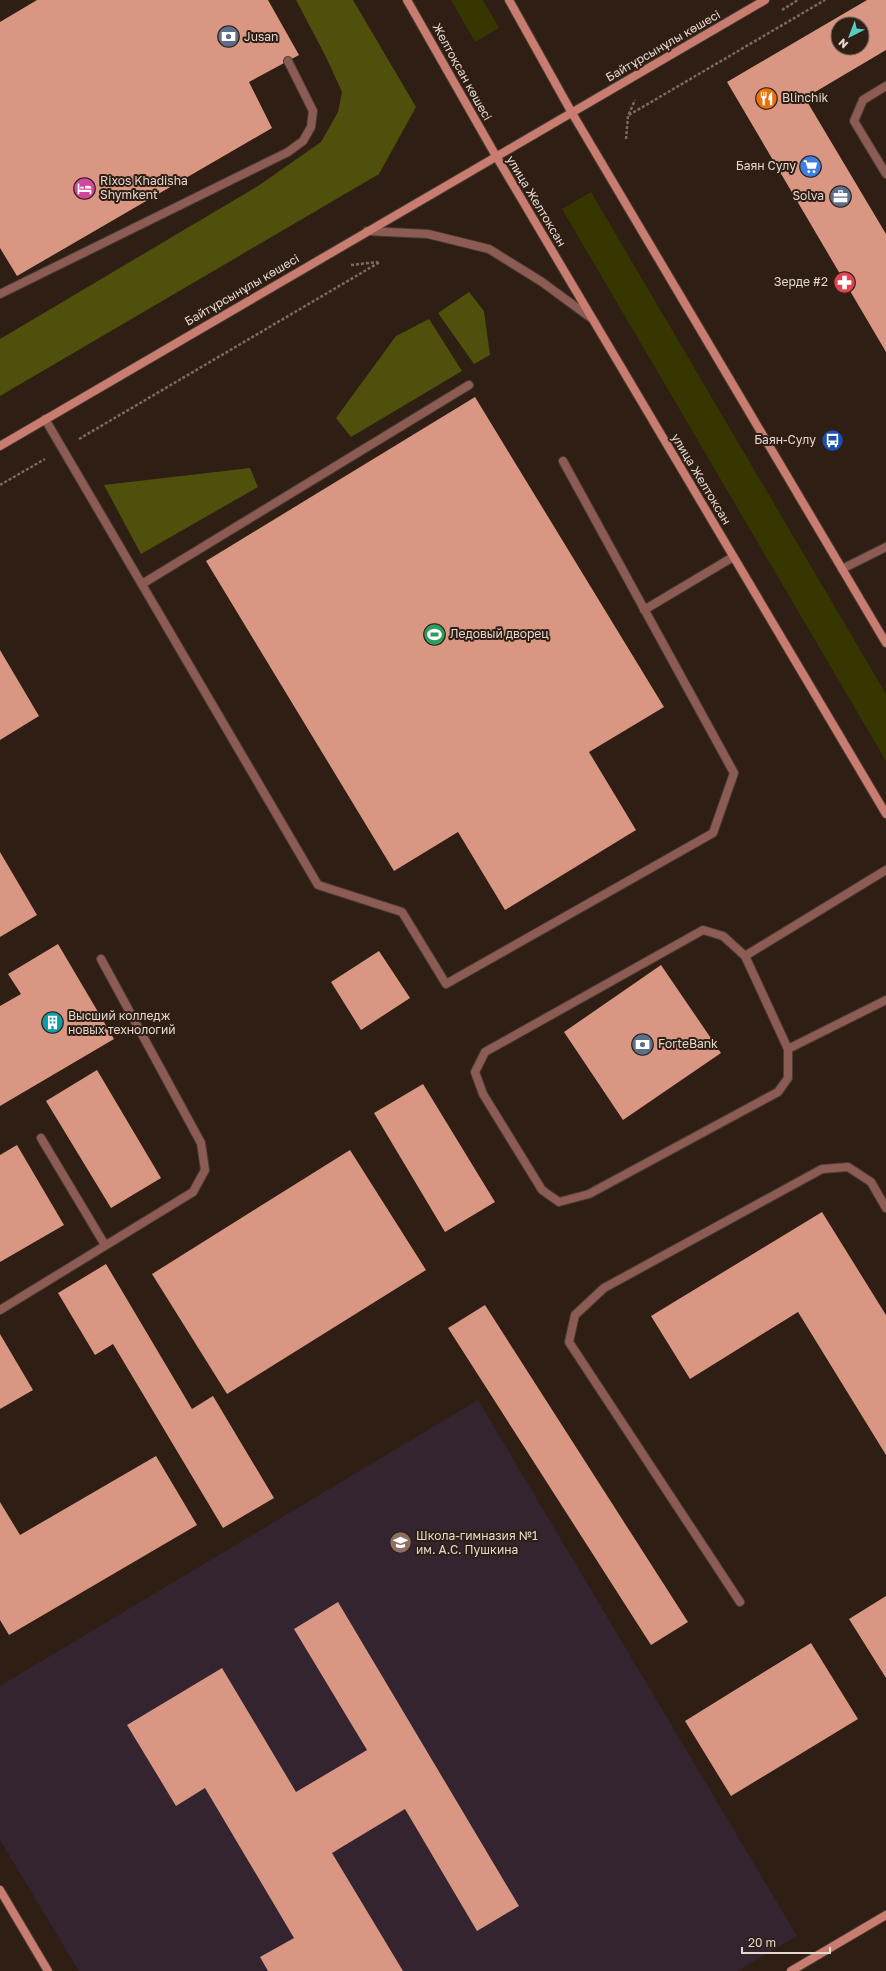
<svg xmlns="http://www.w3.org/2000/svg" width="886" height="1971" font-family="'Golos Text',sans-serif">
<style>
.education{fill:#34242f}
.green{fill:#353600}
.forest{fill:#4e500c}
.building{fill:#d89683;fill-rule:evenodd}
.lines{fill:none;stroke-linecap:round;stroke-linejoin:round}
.lane-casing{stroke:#4c3c31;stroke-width:10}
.street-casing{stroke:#4c3c31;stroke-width:10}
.secondary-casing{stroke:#4c3c31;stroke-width:10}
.path{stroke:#796b61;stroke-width:2.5;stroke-dasharray:3 2;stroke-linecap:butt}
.lane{stroke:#8c5c54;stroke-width:8}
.street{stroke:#8c5c54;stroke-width:8}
.secondary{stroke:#c97c70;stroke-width:8}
.labels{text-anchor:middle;stroke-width:4;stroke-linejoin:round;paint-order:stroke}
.poi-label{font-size:12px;fill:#e3d7d0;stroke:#2f1e13;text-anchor:start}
.street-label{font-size:12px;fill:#e3d7d0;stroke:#2f1e13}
</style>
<rect width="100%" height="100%" fill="#2f1e13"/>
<path class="education" d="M478,1400L797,1936L737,1971H79L0,1840V1686Z"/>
<path class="green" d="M451,0H483L499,28L475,42Z
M591,192L886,694V761L562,209Z"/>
<path class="forest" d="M296,0H353L416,107L379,174L0,396V339L258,186L321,142L338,112L342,92L326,57Z
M469,292L484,311L490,355L474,364L438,313Z
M429,319L462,371L351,437L336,418L396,336Z
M250,468L258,487L141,554L104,485Z"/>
<path class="building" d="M37,0H268L299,55L249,82L272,128L17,276L0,248V22Z
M867,0H886V50L805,98L886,234V352L727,82ZM838,24H862V48H838Z
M475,397L664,707L589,752L636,830L505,910L458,832L394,871L206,561Z
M0,650L39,716L0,740Z
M0,852L37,915L0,937Z
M58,944L114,1039L0,1106V1006L21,994L8,974Z
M379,951L410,998L361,1030L331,982Z
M661,965L721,1053L623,1120L564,1032Z
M97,1070L161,1178L111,1208L46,1101Z
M423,1084L495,1202L445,1232L374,1113Z
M17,1145L64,1225L0,1262V1155Z
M350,1150L426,1270L227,1394L152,1274Z
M822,1212L886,1315V1455L798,1312L690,1379L651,1316Z
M106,1264L192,1409L213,1396L274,1498L223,1528L113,1344L95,1355L58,1293Z
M485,1305L688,1622L651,1645L448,1328Z
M0,1334L33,1390L0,1409Z
M156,1456L197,1525L9,1635L0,1620V1502L20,1535Z
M886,1596V1678L849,1619Z
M338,1602L519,1906L477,1931L405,1809L332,1853L403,1971H268L260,1957L294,1938L205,1788L176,1806L127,1725L222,1668L296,1792L367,1750L294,1629Z
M811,1643L858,1719L731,1796L685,1721Z"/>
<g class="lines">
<defs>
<path id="lane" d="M886,86L863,100L854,121L886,174
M0,294L288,152L303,141L311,127L313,111L288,61
M45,419L318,885L402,912L446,984L713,833L734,773L563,461
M842,569L886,547
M142,584L469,385
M644,610L733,557
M886,870L745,956L723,936L703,930L485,1052L475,1072L483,1094L542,1190L559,1202L589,1194L778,1092L788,1078V1049L886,1000
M745,956L788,1049
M41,1138L105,1245
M0,1310L193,1192L205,1170L201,1143L101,959
M740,1602L569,1342L575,1315L604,1288L822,1169L848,1167L871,1182L886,1208"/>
<path id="street" d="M367,231L428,234L489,249L542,282L591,318"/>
<path id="secondary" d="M407,0L496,156L886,814
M509,0L572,113L886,643
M0,446L765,0
M0,1890L48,1971
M791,1971L886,1915"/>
</defs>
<use href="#lane" class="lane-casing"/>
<use href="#street" class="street-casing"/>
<use href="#secondary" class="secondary-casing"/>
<path class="path" d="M782,10L798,0
M629,115L825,0
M626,139L628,116L635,100
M351,265L378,262
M79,439L380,262
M0,485L45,459"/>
<use href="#lane" class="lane"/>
<use href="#street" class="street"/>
<use href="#secondary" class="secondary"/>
</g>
<defs>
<symbol id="bank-disc" viewBox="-11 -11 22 22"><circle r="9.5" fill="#5c6f8a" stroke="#2f1e13"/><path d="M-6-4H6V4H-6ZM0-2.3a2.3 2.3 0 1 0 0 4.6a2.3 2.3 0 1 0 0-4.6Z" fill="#fff"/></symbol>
<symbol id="restaurant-disc" viewBox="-11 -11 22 22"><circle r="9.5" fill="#e8710a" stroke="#2f1e13"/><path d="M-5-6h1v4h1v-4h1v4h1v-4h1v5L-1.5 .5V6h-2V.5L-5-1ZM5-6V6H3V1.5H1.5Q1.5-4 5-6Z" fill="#fff"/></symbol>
<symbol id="supermarket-disc" viewBox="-11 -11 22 22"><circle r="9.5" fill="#3f7fe0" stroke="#2f1e13"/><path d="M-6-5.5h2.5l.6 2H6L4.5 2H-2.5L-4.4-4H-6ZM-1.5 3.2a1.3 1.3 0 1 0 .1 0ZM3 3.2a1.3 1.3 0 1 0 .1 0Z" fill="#fff"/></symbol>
<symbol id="hotel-disc" viewBox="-11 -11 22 22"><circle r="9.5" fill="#d1479c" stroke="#2f1e13"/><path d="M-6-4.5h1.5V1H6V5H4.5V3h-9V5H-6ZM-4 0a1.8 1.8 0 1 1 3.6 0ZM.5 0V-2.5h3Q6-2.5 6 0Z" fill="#fff"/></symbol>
<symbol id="office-disc" viewBox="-11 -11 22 22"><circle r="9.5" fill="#5c6f8a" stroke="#2f1e13"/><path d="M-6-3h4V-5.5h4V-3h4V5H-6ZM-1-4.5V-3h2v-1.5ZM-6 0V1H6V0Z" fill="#fff"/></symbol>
<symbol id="pharmacy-disc" viewBox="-11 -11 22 22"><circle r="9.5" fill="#e0444e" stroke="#2f1e13"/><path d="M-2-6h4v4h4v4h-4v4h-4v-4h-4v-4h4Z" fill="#fff"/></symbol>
<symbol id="bus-disc" viewBox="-11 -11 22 22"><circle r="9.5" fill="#1a4fb4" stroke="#2f1e13"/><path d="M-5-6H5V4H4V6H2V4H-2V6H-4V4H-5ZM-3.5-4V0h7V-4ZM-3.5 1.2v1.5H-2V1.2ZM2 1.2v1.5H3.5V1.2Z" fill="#fff"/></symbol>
<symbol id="stadium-disc" viewBox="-11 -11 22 22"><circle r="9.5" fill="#2e9e5b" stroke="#2f1e13"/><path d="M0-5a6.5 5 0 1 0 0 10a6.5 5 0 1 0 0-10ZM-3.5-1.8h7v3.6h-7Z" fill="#fff"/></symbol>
<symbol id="building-disc" viewBox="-11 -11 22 22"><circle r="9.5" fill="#0f9aa8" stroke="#2f1e13"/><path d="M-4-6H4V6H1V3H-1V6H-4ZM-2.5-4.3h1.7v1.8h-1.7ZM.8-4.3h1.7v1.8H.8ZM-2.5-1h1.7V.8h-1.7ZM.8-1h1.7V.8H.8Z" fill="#fff"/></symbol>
<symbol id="school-disc" viewBox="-11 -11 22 22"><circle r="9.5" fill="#8d6e63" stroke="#2f1e13"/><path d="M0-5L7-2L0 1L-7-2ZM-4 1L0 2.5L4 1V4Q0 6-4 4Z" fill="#fff"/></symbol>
</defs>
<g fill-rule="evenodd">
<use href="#bank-disc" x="216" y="24" width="25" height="25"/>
<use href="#restaurant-disc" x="754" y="86" width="25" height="25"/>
<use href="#supermarket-disc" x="798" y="154" width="25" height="25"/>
<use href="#hotel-disc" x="72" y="176" width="25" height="25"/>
<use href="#office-disc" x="828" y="184" width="25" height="25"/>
<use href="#pharmacy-disc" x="832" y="270" width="25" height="25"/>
<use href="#bus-disc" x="820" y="428" width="25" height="25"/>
<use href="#stadium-disc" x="422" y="622" width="25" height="25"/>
<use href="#building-disc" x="40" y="1010" width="25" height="25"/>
<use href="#bank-disc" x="630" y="1032" width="25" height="25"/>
<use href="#school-disc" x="388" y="1530" width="25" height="25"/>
</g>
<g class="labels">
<g class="poi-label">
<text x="244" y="41">Jusan</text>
<text x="782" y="102">Blinchik</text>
<text x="796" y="170" text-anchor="end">Баян Сулу</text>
<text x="100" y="185">Rixos Khadisha<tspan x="100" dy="14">Shymkent</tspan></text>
<text x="824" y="200" text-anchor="end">Solva</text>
<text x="828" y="286" text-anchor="end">Зерде #2</text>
<text x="816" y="444" text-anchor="end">Баян-Сулу</text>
<text x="450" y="638">Ледовый дворец</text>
<text x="68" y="1020">Высший колледж<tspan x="68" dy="14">новых технологий</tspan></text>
<text x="658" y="1048">ForteBank</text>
<text x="416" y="1540">Школа-гимназия №1<tspan x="416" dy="14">им. А.С. Пушкина</tspan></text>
</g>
<g class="street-label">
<text transform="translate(663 46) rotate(-30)" y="4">Байтұрсынұлы көшесі</text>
<text transform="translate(462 72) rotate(61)" y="4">Желтоқсан көшесі</text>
<text transform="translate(536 201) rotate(59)" y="4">улица Желтоксан</text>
<text transform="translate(242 290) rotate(-30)" y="4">Байтұрсынұлы көшесі</text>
<text transform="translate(701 479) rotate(59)" y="4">улица Желтоксан</text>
</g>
</g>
<g transform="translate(850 36) rotate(222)"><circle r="19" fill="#2f1e13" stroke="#77685f"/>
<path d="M0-3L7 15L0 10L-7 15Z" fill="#55cdc6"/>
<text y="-6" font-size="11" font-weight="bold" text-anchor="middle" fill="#e3d7d0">N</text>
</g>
<path d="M742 1947v6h88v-6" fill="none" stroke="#e3d7d0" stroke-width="2"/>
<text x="748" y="1947" font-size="12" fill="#e3d7d0" stroke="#2f1e13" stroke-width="3" paint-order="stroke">20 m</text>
</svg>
